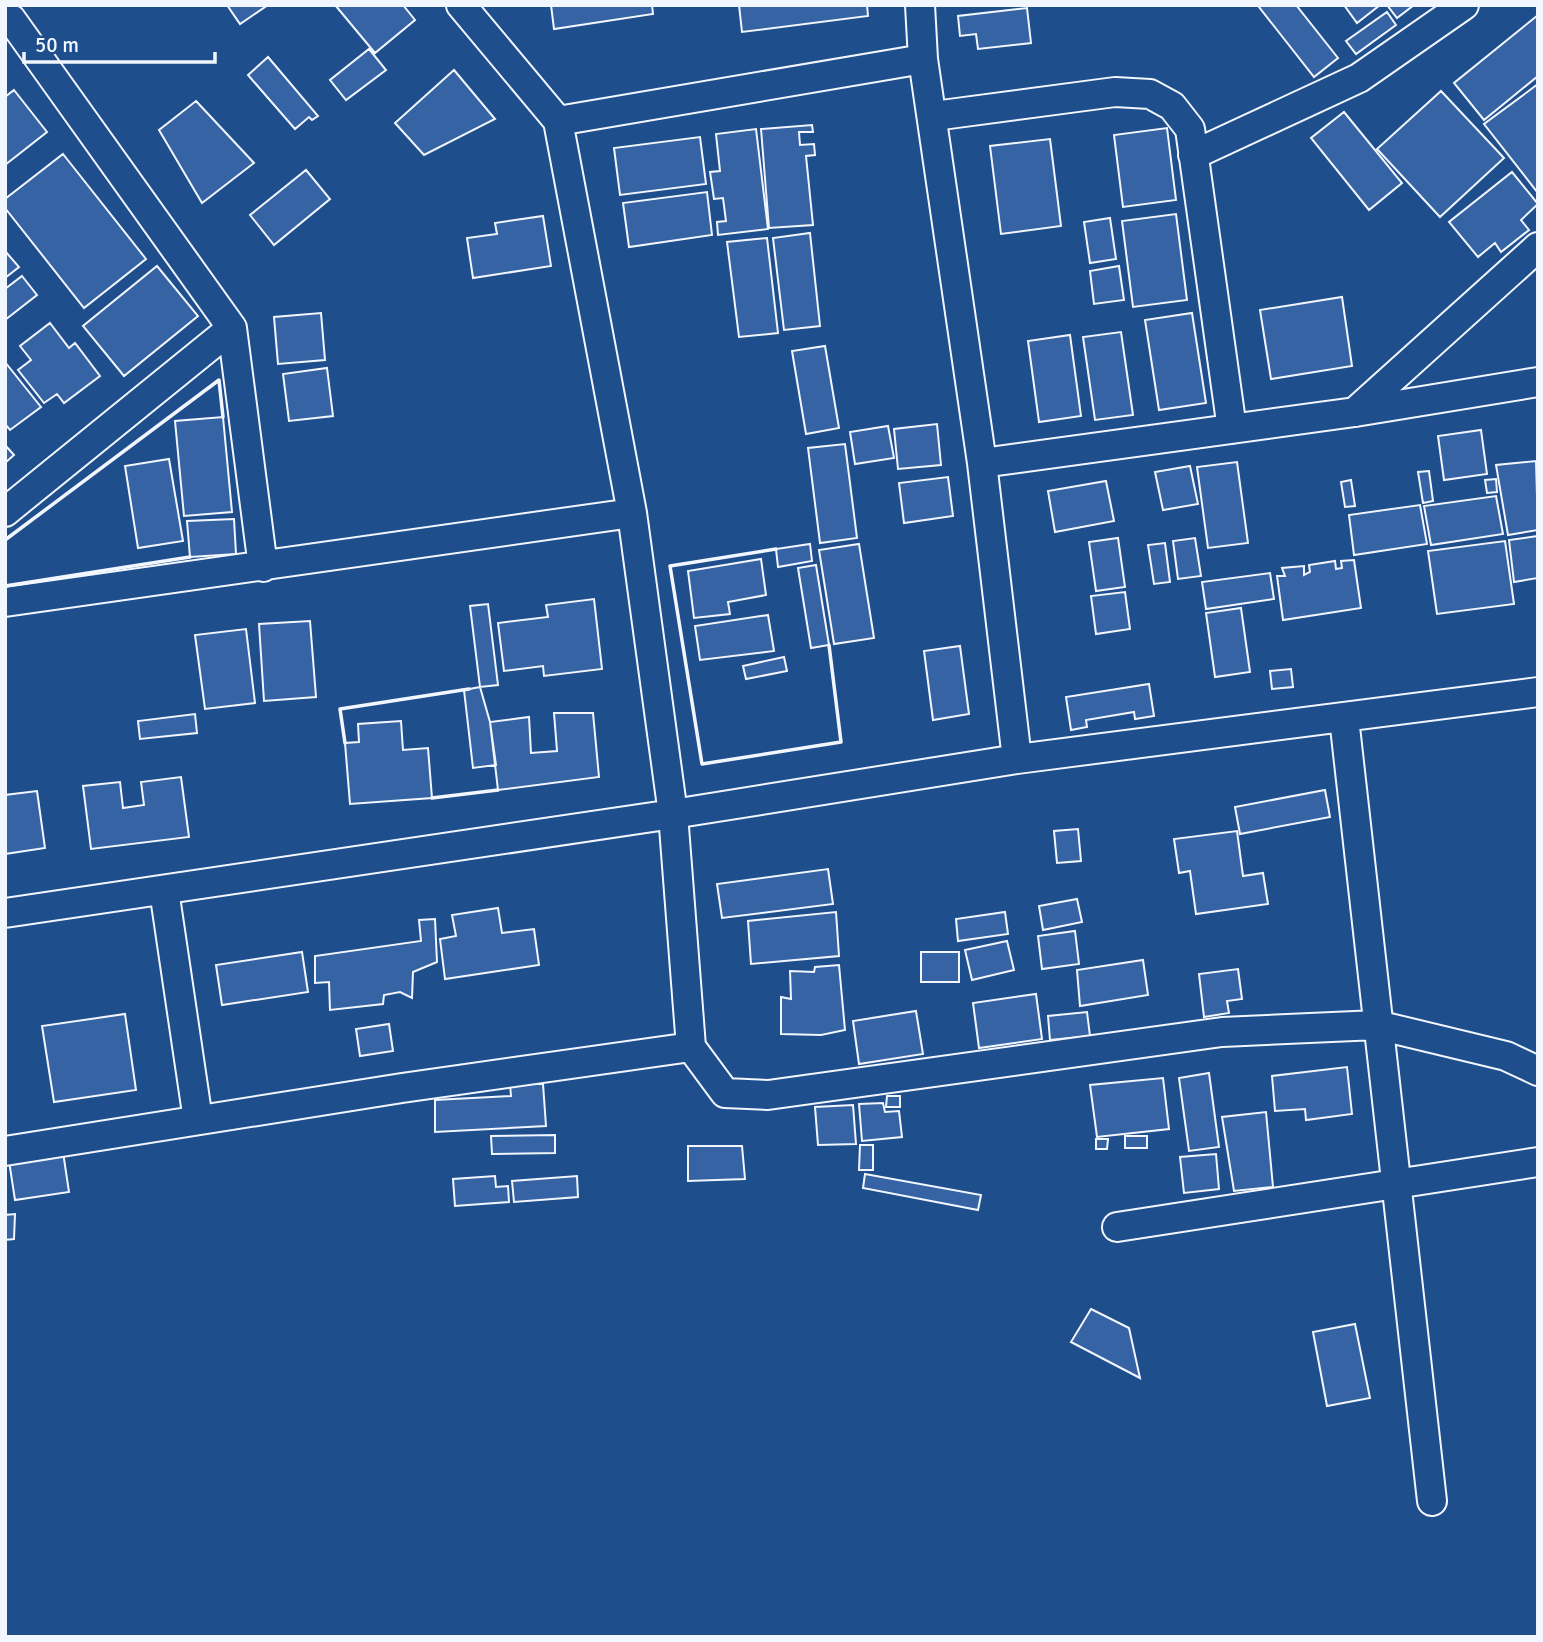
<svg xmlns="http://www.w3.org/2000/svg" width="1543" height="1642" font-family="Signika,sans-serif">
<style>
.building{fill:#3563a3;stroke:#f2f6ff;stroke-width:2}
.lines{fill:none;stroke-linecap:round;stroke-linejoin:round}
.minor-casing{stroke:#f2f6ff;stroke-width:32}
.minor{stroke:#1f4e8c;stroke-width:28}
.wall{stroke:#f2f6ff;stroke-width:3.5}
</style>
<rect width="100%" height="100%" fill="#1f4e8c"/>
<path class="building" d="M227,5H268L240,24Z
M335,5H403L415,20L375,53Z
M551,5H652L653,14L554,29Z
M739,5H867L868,16L742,32Z
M1262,5H1296L1338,58L1314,77L1259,7Z
M1344,5H1380L1357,23Z
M1387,5H1414L1397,18Z
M1027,8L1031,43L978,49L976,34L960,36L958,16Z
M1387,12L1396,25L1356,54L1346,41Z
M1538,15V76L1484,120L1454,83Z
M369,49L386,70L346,100L330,80Z
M268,57L318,116L312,120L309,117L295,129L248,75Z
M454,70L495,119L424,155L395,123Z
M1538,84V193L1484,124Z
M14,90L47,132L5,165V97Z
M1441,91L1504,158L1440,217L1377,149Z
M196,101L254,163L202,203L159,130Z
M1344,112L1402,183L1369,210L1311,138Z
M812,125L813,132H799L800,145L814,144L815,155L806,156L813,225L769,228L761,129Z
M1167,128L1176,200L1123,207L1114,135Z
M756,129L768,229L718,235L717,222L726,221L723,198L714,199L710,172L720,171L716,134Z
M700,137L706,184L620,195L614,148Z
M1050,139L1061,226L1001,234L990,146Z
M63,154L146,259L84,308L5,208V199Z
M306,170L330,199L274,245L250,215Z
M1512,172L1538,204L1521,220L1529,230L1501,252L1495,243L1478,257L1449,222Z
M707,192L712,235L629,247L623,203Z
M1176,214L1187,300L1133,307L1122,221Z
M543,216L551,266L473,278L467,238L497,234L495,223Z
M1110,218L1116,259L1090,263L1084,222Z
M810,233L820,326L784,330L773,238Z
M767,238L778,333L739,337L727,242Z
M5,251L19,267L5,278Z
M157,266L198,316L124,376L83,326Z
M1119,266L1124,300L1094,304L1090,271Z
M22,276L37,295L5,320V289Z
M1342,297L1352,366L1271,379L1260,310Z
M321,313L325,360L278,364L274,317Z
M1192,313L1206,403L1159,410L1145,320Z
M50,323L69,348L75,343L100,376L64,403L57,394L44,403L18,370L31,360L20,346Z
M1121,332L1133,415L1095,420L1083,337Z
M1070,335L1081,416L1039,422L1028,341Z
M825,346L839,428L806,434L792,351Z
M5,362L41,407L10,430L5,424Z
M327,368L333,416L289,421L283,374Z
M223,417L232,512L184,516L175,421Z
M937,424L941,465L898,469L894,429Z
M888,426L894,458L855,464L850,432Z
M1481,430L1487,474L1444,480L1438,436Z
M845,444L857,538L820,543L808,448Z
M5,445L14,455L5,463Z
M169,459L183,541L138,548L125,466Z
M1536,461L1538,530L1508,535L1496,465Z
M1237,462L1248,543L1208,548L1197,467Z
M1190,466L1198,504L1163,510L1155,472Z
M1429,471L1433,501L1423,503L1418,472Z
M948,477L953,516L904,523L899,483Z
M1496,479L1497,492L1487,493L1485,480Z
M1351,480L1355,506L1345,507L1341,482Z
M1106,481L1114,521L1055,532L1048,491Z
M1496,496L1503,534L1431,545L1424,506Z
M1420,505L1427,544L1354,555L1349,515Z
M234,519L236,554L190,557L187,521Z
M1538,536V578L1514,582L1509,540Z
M1118,538L1125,587L1096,591L1089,542Z
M1195,538L1201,576L1178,579L1173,541Z
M1505,541L1514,604L1437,614L1428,551Z
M1165,543L1170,582L1154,584L1148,545Z
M810,544L812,561L778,567L776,549Z
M859,544L874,638L834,644L819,550Z
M761,559L766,595L728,602L730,614L694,618L688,571Z
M1354,560L1361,608L1283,620L1277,576H1285L1282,568L1304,566V575L1310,572L1309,565L1335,561L1336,569L1342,568L1341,561Z
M816,565L829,645L811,648L798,568Z
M1270,573L1274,599L1206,609L1202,582Z
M1125,592L1130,629L1096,634L1091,596Z
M594,599L602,669L544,676L543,666L504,671L498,623L548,617L546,605Z
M488,604L498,685L480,687L470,606Z
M1241,608L1250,672L1215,677L1206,613Z
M768,615L774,651L700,660L695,626Z
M310,621L316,697L264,701L259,624Z
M246,629L255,703L205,709L195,635Z
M960,646L969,714L933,720L924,651Z
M784,657L787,671L746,679L743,666Z
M1291,669L1293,687L1272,689L1270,671Z
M1149,684L1154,716L1135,719L1134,712L1086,720L1087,727L1071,730L1066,697Z
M480,687L490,722L496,765L473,768L464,690Z
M554,713H593L599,777L498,790L490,722L529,717L531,753L557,751Z
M195,714L197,733L140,739L138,721Z
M401,721L403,750L428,748L432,798L350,804L345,743L359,742L358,724Z
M181,777L189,837L91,849L83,786L120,782L123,808L144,805L141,782Z
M1325,790L1330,817L1240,834L1235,807Z
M37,791L45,848L5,854V795Z
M1078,829L1081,861L1057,863L1054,831Z
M1237,831L1243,876L1263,873L1268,904L1196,914L1190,871L1179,873L1174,839Z
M828,869L833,904L722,918L717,884Z
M1077,899L1082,922L1043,930L1039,906Z
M498,908L502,933L534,929L539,965L445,979L440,939L456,936L452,915Z
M836,912L839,956L751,964L748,921Z
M1005,912L1008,934L958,941L956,919Z
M435,919L437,962L413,972L412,998L400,992L384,995L383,1004L330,1010L329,982L315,983V956L421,941L419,920Z
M1075,931L1079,964L1042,969L1038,936Z
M1007,941L1014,970L972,980L965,950Z
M302,952L308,992L222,1005L216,965Z
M921,952H959V982H921Z
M1143,960L1148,995L1080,1006L1077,970Z
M839,965L845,1030L821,1035L781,1034V997L791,999L790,971L814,972L815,967Z
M1238,969L1242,999L1227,1001L1229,1013L1204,1017L1199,974Z
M1036,994L1042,1039L979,1048L973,1003Z
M916,1011L923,1054L859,1064L853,1021Z
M1087,1012L1090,1036L1050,1040L1048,1016Z
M125,1014L136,1090L54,1102L42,1026Z
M389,1024L393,1051L360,1056L356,1029Z
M1347,1067L1352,1114L1306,1120L1305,1109L1275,1111L1272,1076Z
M1209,1073L1219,1147L1189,1151L1179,1078Z
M1163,1078L1169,1129L1097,1137L1090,1085Z
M510,1084H543L546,1126L435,1132V1100L511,1096Z
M887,1096H900V1107H886Z
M883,1103L885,1112L899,1111L902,1137L862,1141L859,1104Z
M853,1105L856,1144L818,1145L815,1107Z
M1266,1112L1273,1187L1234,1191L1222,1117Z
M555,1135V1153L492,1154L491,1136Z
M1125,1136H1147V1148H1125Z
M1096,1139H1108L1107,1149H1096Z
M860,1145H873V1170H859Z
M688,1146H742L745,1179L688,1181Z
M63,1152L69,1192L15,1200L9,1161Z
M1216,1154L1219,1189L1184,1193L1180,1157Z
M865,1174L981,1195L978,1210L863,1188Z
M495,1176L496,1187L508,1186L509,1202L455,1206L453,1179Z
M577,1176L578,1197L514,1202L512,1181Z
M15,1214L14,1239L5,1240V1215Z
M1091,1309L1129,1328L1140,1378L1071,1342Z
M1355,1324L1370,1398L1327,1406L1313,1332Z"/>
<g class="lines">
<defs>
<path id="minor" d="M461,5L558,121L923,59
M920,5L923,59L982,463L1017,759
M11,19L232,328L263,567
M934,116L1115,92L1150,94L1172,106L1190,129L1232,429
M558,121L632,513L673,814L691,1047L725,1093L768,1095L1222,1032L1377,1025L1506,1056L1538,1071
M1193,155L1359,78L1464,5
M1355,412L1538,247
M982,463L1355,412L1538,382
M5,512L232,328
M5,602L632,513
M1344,718L1432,1501
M164,890L198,1120
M5,913L673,814L1017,759L1538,692
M5,1151L402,1088L691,1047
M1117,1227L1538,1162"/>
</defs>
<use href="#minor" class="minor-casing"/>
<use href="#minor" class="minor"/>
<path class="wall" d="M5,540L219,380L223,417
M776,549L670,566L702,764L841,742L829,645
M5,586L190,557
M345,743L340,709L469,689
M432,798L498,790"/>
</g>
<rect width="1543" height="1642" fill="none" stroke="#f2f6ff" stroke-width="14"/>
<path d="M24 52v10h191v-10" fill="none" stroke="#f2f6ff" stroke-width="3.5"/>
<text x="35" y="52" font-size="21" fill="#f2f6ff" stroke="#1f4e8c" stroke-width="5" paint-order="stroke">50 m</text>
</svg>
